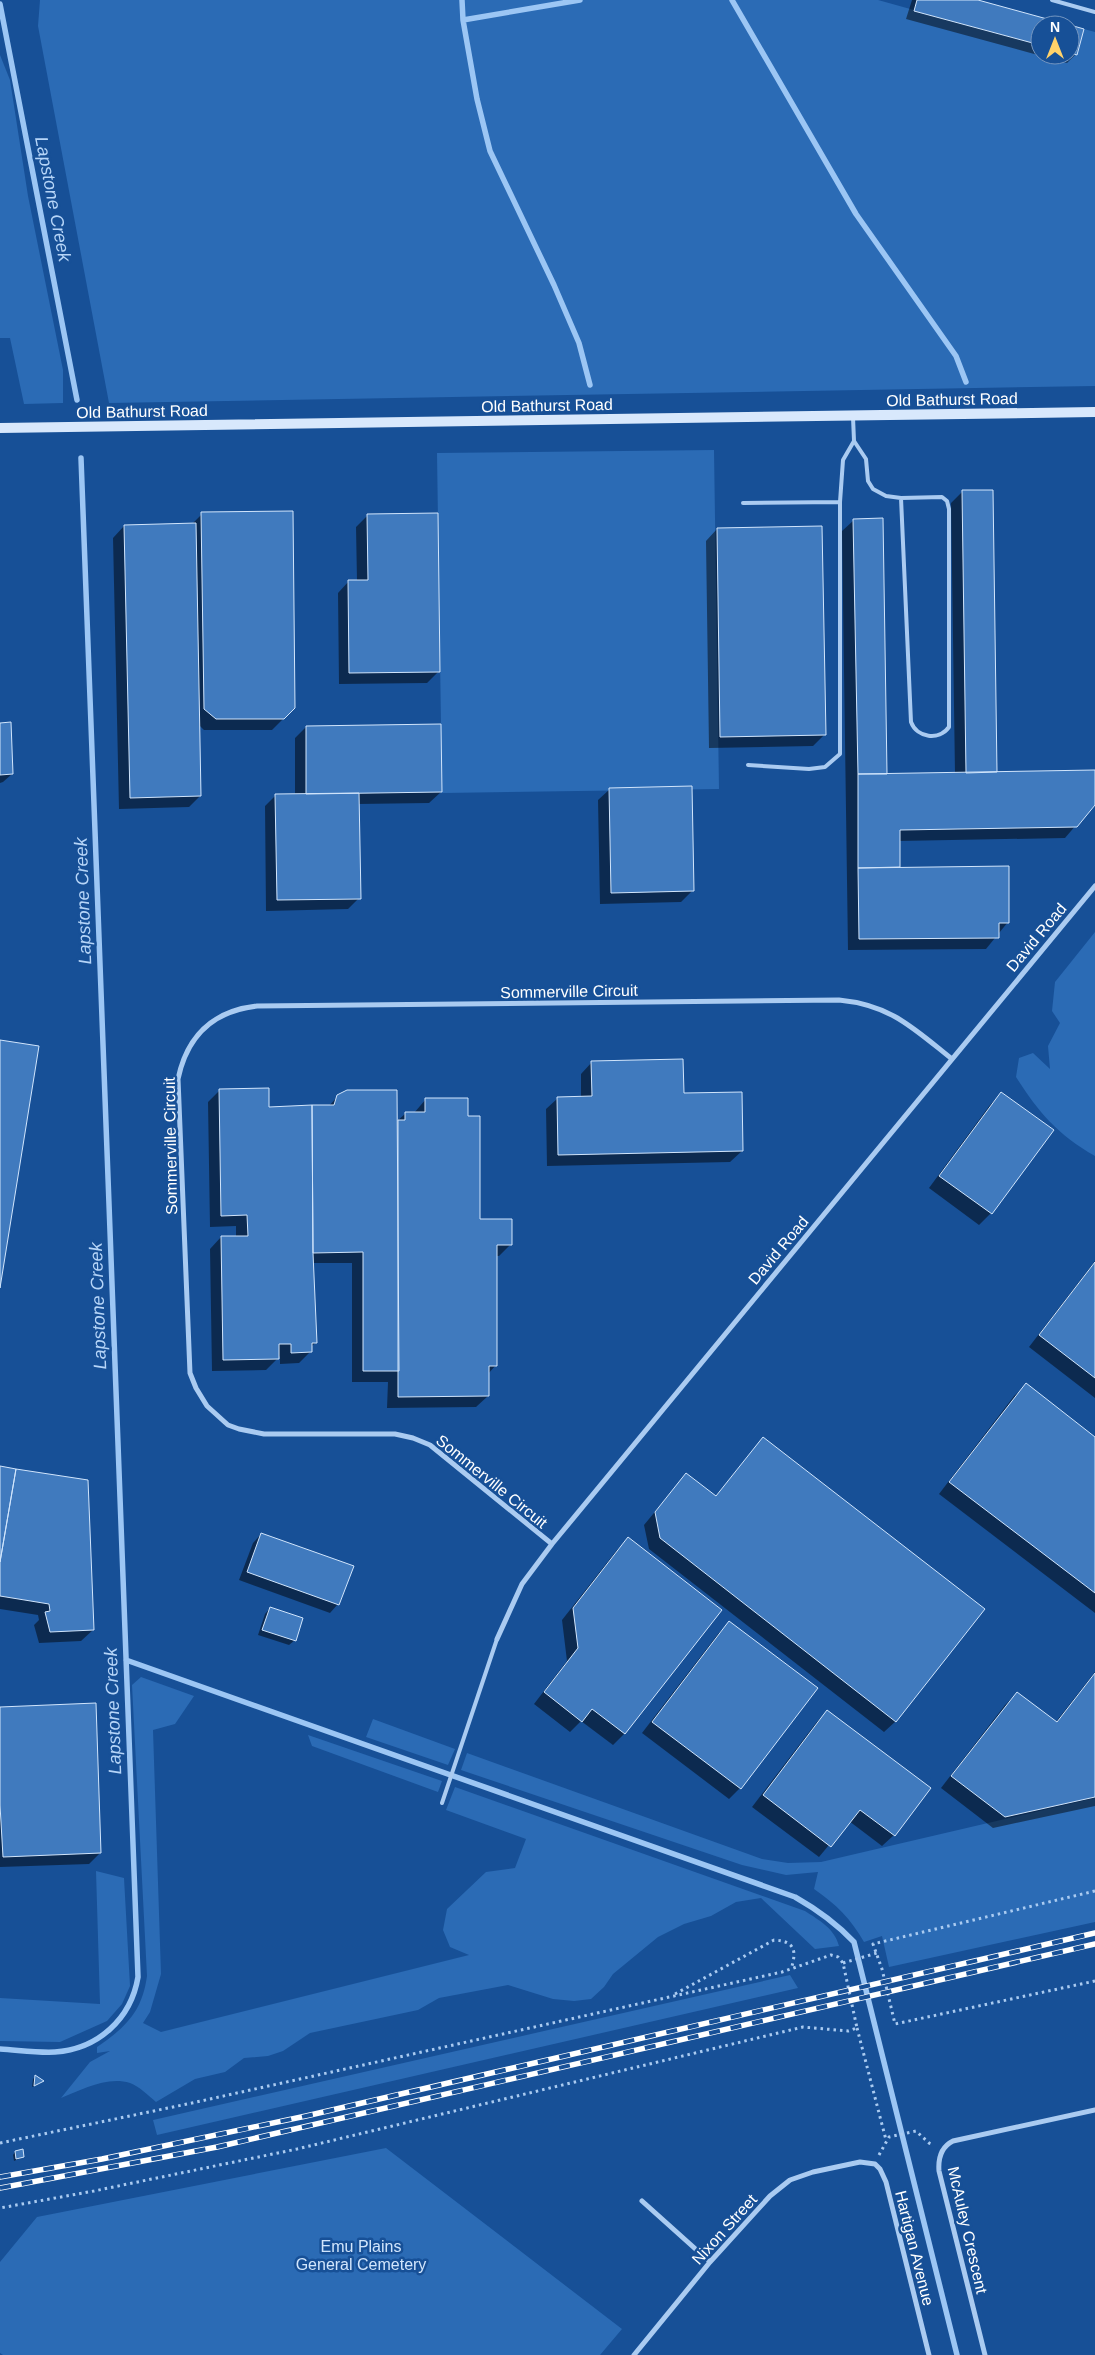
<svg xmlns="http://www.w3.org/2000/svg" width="1095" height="2355" font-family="Helvetica,sans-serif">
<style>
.green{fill:#2b6bb5}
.shadow{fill:#0007}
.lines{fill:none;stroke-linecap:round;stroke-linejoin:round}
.stream{stroke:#9cc6f4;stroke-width:5.5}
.building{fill:#407abe;stroke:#d1e5fc}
.path{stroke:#aacbf1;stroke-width:3;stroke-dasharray:2.5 4;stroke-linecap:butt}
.lane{stroke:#aacbf1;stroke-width:4}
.street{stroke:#aacbf1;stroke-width:5}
.secondary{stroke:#d8e8fc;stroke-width:10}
.rail-casing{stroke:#fff;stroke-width:5.5}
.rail{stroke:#175097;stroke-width:4;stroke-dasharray:11;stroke-linecap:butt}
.labels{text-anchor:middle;stroke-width:5;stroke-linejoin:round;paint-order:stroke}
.street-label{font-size:16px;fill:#fff;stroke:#175097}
.park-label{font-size:16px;fill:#d1e5fc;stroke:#175097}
.water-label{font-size:18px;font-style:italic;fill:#b6d5f8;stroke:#175097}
</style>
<rect width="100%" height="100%" fill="#175097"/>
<path class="green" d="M40,0H878L1040,45V55H1070V53L1077,55L1084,29L1095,32V386L109,403L38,26Z
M0,55L10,80L28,196L63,370V403L24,404L10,338H0Z
M714,450L719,789L442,793L437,453Z
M1095,932V1156C1057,1134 1039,1113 1016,1077L1019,1058L1033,1053L1050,1069L1048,1046L1060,1023L1052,1011L1055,982Z
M141,1677L194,1696L175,1724L153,1730L161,1974L150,2012L143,2023L161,2032L469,1955L450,1947L443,1930L447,1909L486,1872L515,1868L526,1839L446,1810L455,1787L805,1911C819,1920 835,1929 839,1946L815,1949L761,1898L736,1902L711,1916L684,1924L658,1937L613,1974L604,1987L591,1999L574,2001L553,1999L508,1985L439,1998L418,2010L310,2033L283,2051L268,2056L244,2058L225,2072L195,2079L156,2102C149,2096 139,2086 130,2083C106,2076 82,2090 61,2098L90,2062L110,2051L97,2053V2047C126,2027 142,2012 147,1976L132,1685Z
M373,1719L455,1749L448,1765L366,1737Z
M308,1735L442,1781L438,1792L312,1746Z
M467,1753L762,1859L788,1863L821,1862L1095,1798V1922L889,1967L882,1936L864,1942C851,1919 836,1904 814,1889L818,1872L786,1875L742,1865L461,1770Z
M96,1871L124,1878L130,1986L122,2004L107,2021L60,2042L0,2041V1998L100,2004Z
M790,1975L798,1988L157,2135L153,2120Z
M386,2148L622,2329L600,2355H3L0,2353V2262L37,2217Z"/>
<path class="shadow" d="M912,0H973L1064,25H1040V55H1070V27L1076,54L1067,63L906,19Z
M963,491L996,774L1095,771V803L1065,838L898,841L899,869L1008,922L986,949L848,950L842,531L854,520L886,775L955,774L951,503Z
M202,514L294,708L272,730H204L199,725L200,796L189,807L119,809L113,538L124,526L191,525Z
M368,515L439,671L427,683L339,684L338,593L349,581H357L356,527Z
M717,529L824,735L813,746L709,748L706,541Z
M0,724L12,774L3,782L0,783Z
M306,727L441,792L429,803L358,804L359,898L348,909L266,911L265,806L276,795H295V738Z
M610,789L692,891L681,902L600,904L598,800Z
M592,1062L683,1094L742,1151L730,1162L547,1166L546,1109L558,1098L581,1097V1074Z
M220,1090L268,1108L328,1107L338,1096L396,1122L406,1113H414L426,1099L467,1117L479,1220L511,1244L499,1256H496V1365L488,1374V1396L476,1407L387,1408L388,1382H352V1263H312L315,1343L310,1348V1352L299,1363L280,1364V1356L266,1370L212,1371L210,1249L221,1237H236V1226L210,1227L208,1102Z
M1001,1094L1052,1131L991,1213L979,1225L929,1188L990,1105Z
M1095,1261V1398L1029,1347Z
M1026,1385L1095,1438V1613L939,1494L1014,1396Z
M763,1438L896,1721L884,1732L649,1549L644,1525L686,1474L715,1497Z
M0,1467L93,1630L81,1641L39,1643L34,1625L39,1620L38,1615L0,1609Z
M261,1534L338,1604L330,1613L239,1580L253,1543Z
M628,1539L720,1610L624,1734L613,1745L581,1721L570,1732L534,1704L567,1661L562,1620L617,1550Z
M270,1608L295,1640L289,1645L258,1635L265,1614Z
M729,1623L740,1788L729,1799L642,1733L718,1634Z
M1095,1672V1806L993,1828L941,1788L1005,1705L1017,1693L1055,1723Z
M0,1708L100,1853L89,1864L0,1867Z
M827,1711L894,1835L882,1846L849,1821L819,1857L752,1807L816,1723Z
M35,2077L40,2083L32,2087L33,2079Z
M15,2152L23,2157L14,2161L13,2155Z"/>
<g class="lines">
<path class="stream" d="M462,0L463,20L477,99L490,151L554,285L579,343L590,385
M732,0L856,214L956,356L966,382
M0,4L77,400
M463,20L580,0
M126,1660L795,1897C818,1910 836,1923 854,1942L957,2355
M0,2049C18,2050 37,2053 55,2052C98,2049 131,2019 138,1977L81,458"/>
</g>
<path class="building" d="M917,0H978L1069,25H1040V45L914,11Z
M1070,25L1084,29L1077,55L1070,53Z
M962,490H993L997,772L966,773Z
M293,511L295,708L284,719H216L204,709L201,512Z
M438,513L440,672L349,673L348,580H368L367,514Z
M883,518L887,774H858L853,519Z
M196,523L201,796L130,798L124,525Z
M822,526L826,735L720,737L717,528Z
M11,722L13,774L0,775V723Z
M441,724L442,792L306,794V726Z
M1095,770V805L1077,827L900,830V867L858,868V774Z
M692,786L694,891L611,893L609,788Z
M359,793L361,899L277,900L275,794Z
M1009,866V923H999V938L859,939L858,868Z
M0,1040L39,1046L0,1288Z
M683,1059L684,1093L742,1092L743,1151L558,1155L557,1097L592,1096L591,1061Z
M269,1088V1107L312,1105L313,1253L317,1343H312V1352L291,1353V1344H279V1359L223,1360L221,1236H248L247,1215L221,1216L219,1089Z
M347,1090H397L399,1371H363V1252L313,1253L312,1105H334L337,1095Z
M1001,1092L1054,1130L992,1214L939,1176Z
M425,1098H468V1116H480V1219H512V1245H497V1366H489V1396L398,1397V1120H405V1112H425Z
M1095,1262V1378L1039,1335Z
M1026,1383L1095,1437V1593L949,1482Z
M763,1437L985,1609L896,1722L660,1538L655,1512L686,1473L716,1496Z
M0,1466L16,1469L0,1562Z
M16,1469L88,1480L94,1630L50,1632L45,1612L50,1611L49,1604L0,1596V1562Z
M261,1533L354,1566L339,1605L247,1572Z
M628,1537L722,1610L625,1734L592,1709L582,1722L544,1692L578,1648L573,1608Z
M270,1607L303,1618L296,1641L262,1630Z
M729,1621L818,1688L741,1789L652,1722Z
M1095,1673V1797L1005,1817L951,1776L1017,1692L1057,1722Z
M96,1703L101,1853L3,1857L0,1805V1707Z
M827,1710L931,1788L895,1836L860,1810L831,1847L763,1795Z
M35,2075L44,2081L34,2086Z
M23,2149L24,2157L16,2159L15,2151Z"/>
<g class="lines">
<path class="path" d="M1095,1891L873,1944L882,1969L895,2024L1095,1981
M843,1963L877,1953
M675,1994L774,1940C795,1941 797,1951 791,1969
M857,2028L886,2140
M0,2143L192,2103L782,1972L831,1955L838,1957L843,1963L857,2028L848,2031L803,2027L297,2149L94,2191L0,2208
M879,2155L889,2137L916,2131L929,2143L934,2145"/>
<path class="lane" d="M1052,0L1095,12
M853,417L854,441L866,459L868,481L873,489L886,496L901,498L942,497L947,501L949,509V727C939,741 917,738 911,722L901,498
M743,503L840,502L843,460L854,441
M748,765L809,769L825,767L840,754V502
M442,1803L497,1639"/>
<path class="street" d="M552,1544L430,1445L413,1438L395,1434H264L239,1429L228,1425L207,1406L196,1388L190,1373L178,1079C187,1036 213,1011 257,1006L839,1000C891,1005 913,1028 952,1059
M497,1639L522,1584L552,1544L1095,886
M642,2201L710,2262
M634,2355L710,2262L770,2196L790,2180L813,2172L860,2162L875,2164L880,2169L886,2182L929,2355
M985,2355L939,2171C938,2158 941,2147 953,2141L1095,2110"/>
<path class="secondary" d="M0,428L1095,412"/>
<defs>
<path id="rail" d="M0,2177L102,2159L306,2116L1095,1933
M0,2188L217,2147L1095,1944"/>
</defs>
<use href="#rail" class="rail-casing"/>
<use href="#rail" class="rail"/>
</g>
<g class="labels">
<g class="street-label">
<text transform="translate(952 399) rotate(-1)" y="6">Old Bathurst Road</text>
<text transform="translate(547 405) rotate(-1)" y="6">Old Bathurst Road</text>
<text transform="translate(142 411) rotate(-1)" y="6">Old Bathurst Road</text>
<text transform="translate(1036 937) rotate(-50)" y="6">David Road</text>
<text transform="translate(569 991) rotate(-1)" y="6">Sommerville Circuit</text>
<text transform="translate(170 1146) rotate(-91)" y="6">Sommerville Circuit</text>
<text transform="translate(778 1250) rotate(-50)" y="6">David Road</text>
<text transform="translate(492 1481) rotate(39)" y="6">Sommerville Circuit</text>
<text transform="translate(724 2229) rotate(-48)" y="6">Nixon Street</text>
<text transform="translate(968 2230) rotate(77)" y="6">McAuley Crescent</text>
<text transform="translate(915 2248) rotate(76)" y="6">Hartigan Avenue</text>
</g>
<g class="park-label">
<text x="361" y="2252">Emu Plains<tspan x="361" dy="18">General Cemetery</tspan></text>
</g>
<g class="water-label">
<text transform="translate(53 199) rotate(79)" y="6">Lapstone Creek</text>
<text transform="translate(83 901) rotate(-92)" y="6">Lapstone Creek</text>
<text transform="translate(98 1306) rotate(-92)" y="6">Lapstone Creek</text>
<text transform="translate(113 1711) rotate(-92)" y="6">Lapstone Creek</text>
</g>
</g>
<g transform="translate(1055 40)"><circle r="24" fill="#175097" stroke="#7496c1"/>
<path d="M0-4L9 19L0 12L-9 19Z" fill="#ffd26a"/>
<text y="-8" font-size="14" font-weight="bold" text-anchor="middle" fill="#ffffff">N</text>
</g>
</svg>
